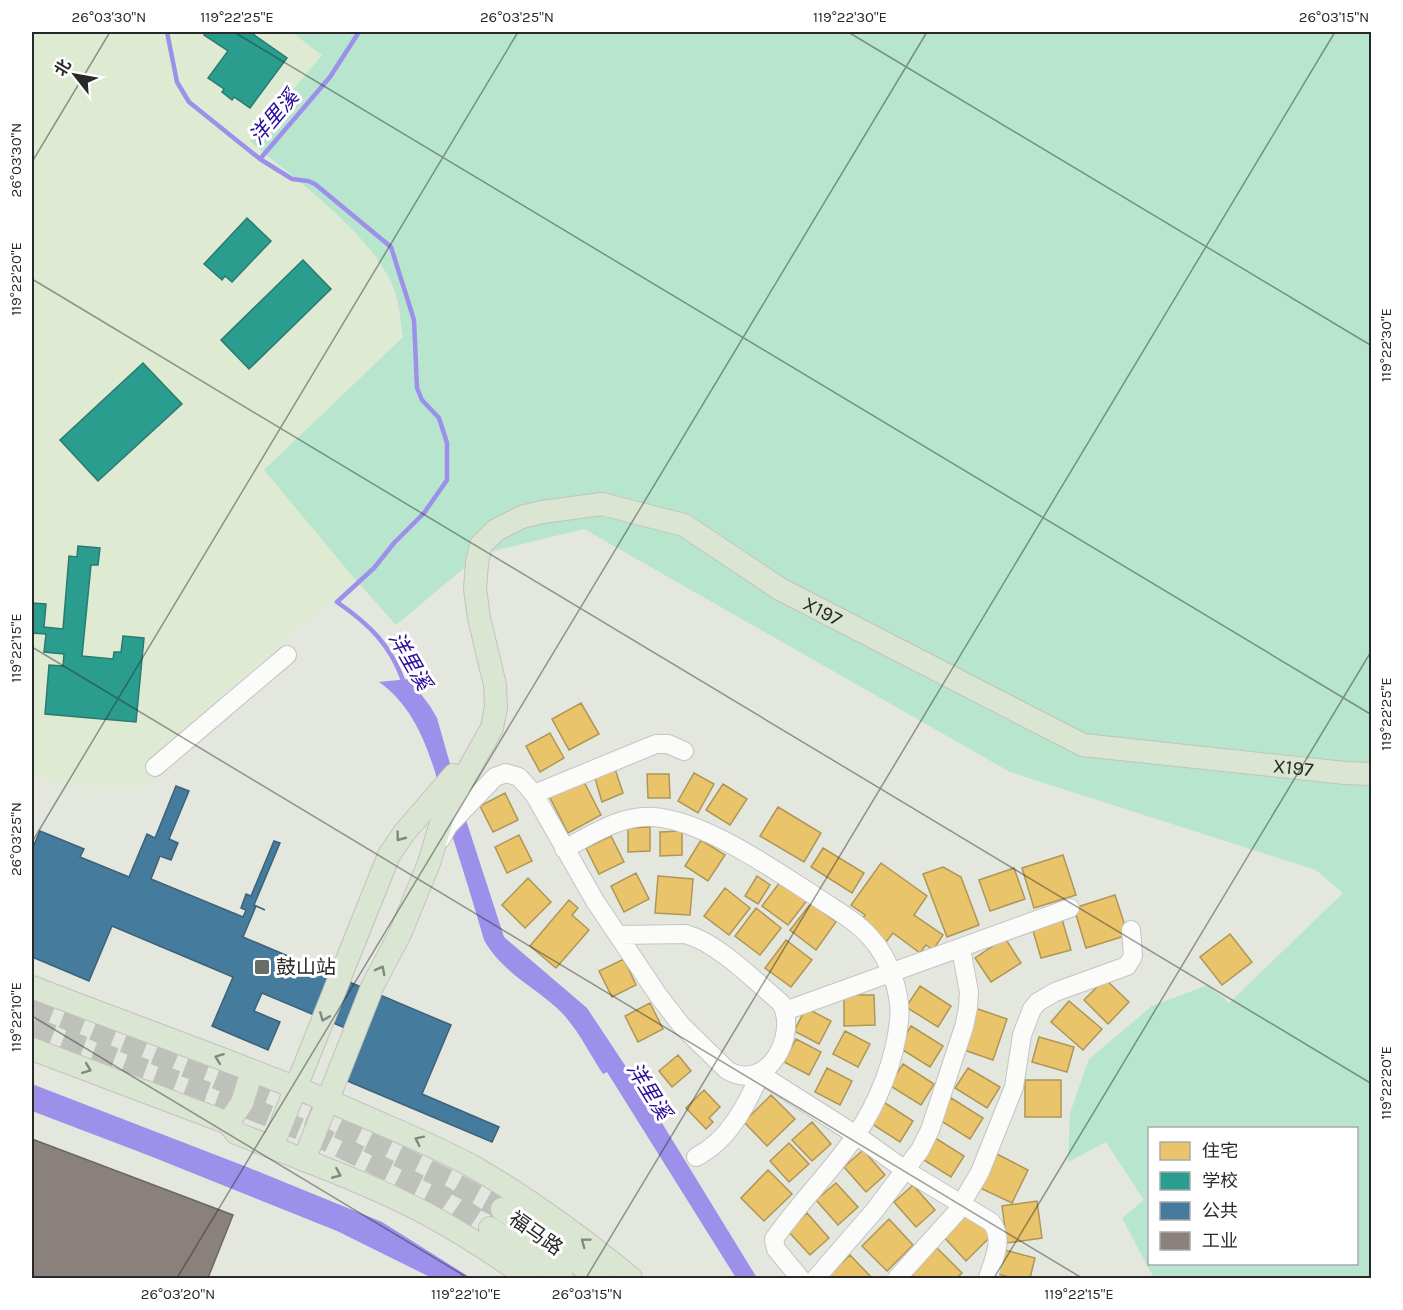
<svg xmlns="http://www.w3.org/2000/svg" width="1403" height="1310" font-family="Karla,'Noto Sans SC',sans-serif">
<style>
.education{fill:#deebd2}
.green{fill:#b8e5cd;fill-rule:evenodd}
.water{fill:#9c90eb}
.homes{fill:#e9c46a;stroke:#af9656;stroke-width:1.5}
.schools{fill:#2a9d8f;stroke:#2a7a70;stroke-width:1.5}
.public{fill:#457b9d;stroke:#3d627a;stroke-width:1.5}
.industry{fill:#8a817c;stroke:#6d6763;stroke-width:1.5}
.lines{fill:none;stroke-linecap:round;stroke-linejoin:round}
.stream{stroke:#9c90eb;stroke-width:4.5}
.major-tunnel{stroke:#bec1ba;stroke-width:22;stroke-dasharray:22 11;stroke-linecap:butt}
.minor-casing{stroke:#c5c4c4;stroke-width:20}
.major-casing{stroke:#c2c3c0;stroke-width:24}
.minor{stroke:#fbfbfa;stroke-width:18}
.major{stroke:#dae6d2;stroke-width:22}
.oneway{stroke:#82887e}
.ticks{fill:none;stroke:#292929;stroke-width:1.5;stroke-opacity:0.45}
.poi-dot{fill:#6a6c68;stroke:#fff;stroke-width:2}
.labels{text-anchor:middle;stroke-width:6;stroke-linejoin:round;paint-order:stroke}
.street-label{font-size:20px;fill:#292929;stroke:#fff}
.poi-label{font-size:20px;fill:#292929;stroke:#fff;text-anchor:start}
.water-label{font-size:21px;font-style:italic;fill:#2a0b9a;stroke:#fff}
.neatline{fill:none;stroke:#292929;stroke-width:2}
.ticks-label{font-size:15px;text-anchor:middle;fill:#292929}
</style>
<rect width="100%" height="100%" fill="#e3e7de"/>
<path class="education" d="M32,32H291L322,55L250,141L329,208L373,252L392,284L403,336L264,470L355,579L150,758L161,775L143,785L123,788H102L32,777Z"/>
<path class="green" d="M291,32H1371V1278H1154L1122,1218L1144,1200L1106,1142L1068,1162L1070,1113L1089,1059L1152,1006L1208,985L1229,1003L1343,893L1316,870L1010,772L584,529L481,554L396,625L355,579L264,470L403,337C400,320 399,297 391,282C362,225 298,182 250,141L322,55ZM1150,1128H1356V1264H1150Z"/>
<path class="water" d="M409,679L430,706L437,718L466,820L504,937L587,1008L646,1097L757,1278H736L607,1072L603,1074C589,1053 577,1027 558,1009C533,986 501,971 484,940C474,905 463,870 452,835C437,781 427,716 379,682Z
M32,1084L247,1167L382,1222L471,1278H432L337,1231L150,1156L32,1111Z"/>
<path class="homes" d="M581,703L599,734L569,750L552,719Z
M550,733L564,758L540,772L526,746Z
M614,766L623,793L602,802L594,775Z
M694,773L714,784L698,813L678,801Z
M647,774H669L670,798H648Z
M581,776L601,815L568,833L548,794Z
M723,784L747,799L730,825L706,810Z
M505,793L518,820L493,832L480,806Z
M778,807L821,833L804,862L760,836Z
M650,827V851L628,852V828Z
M682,831V855L660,856V832Z
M519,835L532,861L507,873L495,847Z
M611,836L624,862L599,874L586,848Z
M701,840L725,855L708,881L685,866Z
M823,848L864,873L852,893L811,867Z
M1063,855L1076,895L1034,908L1022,868Z
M881,863L927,896L914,915L943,935L933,950L926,945L920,953L893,933L886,942L860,923L865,915L851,905Z
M943,867L961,877L979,925L947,937L923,874Z
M1014,868L1025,899L990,911L979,880Z
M636,873L649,899L624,912L611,886Z
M658,876L693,879L690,915L655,913Z
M757,876L770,885L758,904L745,896Z
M528,878L551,902L525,928L502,905Z
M783,878L809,898L788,925L762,906Z
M725,888L750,908L729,935L704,916Z
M1115,895L1128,935L1086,948L1074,908Z
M569,900L578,908L572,915L589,930L556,968L530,946Z
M811,903L836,922L816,950L790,930Z
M756,908L781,928L760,955L735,936Z
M1062,919L1071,950L1041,958L1032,927Z
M1230,934L1252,962L1222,985L1200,957Z
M1005,938L1021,963L991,982L975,958Z
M786,940L812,960L791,987L765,968Z
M624,959L636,985L612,997L599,971Z
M1105,979L1129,1002L1108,1024L1084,1000Z
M920,986L951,1006L938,1027L906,1007Z
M844,995H874L875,1025L844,1026Z
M1069,1001L1102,1029L1083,1050L1051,1022Z
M650,1003L663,1029L638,1042L625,1016Z
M806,1008L831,1021L819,1044L794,1031Z
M975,1008L1007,1019L993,1060L961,1049Z
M911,1026L943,1046L930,1067L898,1047Z
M845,1031L870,1044L858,1067L833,1054Z
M1039,1037L1074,1047L1067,1072L1032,1062Z
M796,1039L821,1052L809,1075L784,1062Z
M678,1055L691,1071L672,1087L659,1071Z
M903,1064L934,1084L921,1105L889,1085Z
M827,1068L852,1081L840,1105L815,1092Z
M968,1068L1000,1087L987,1108L955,1088Z
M1025,1080H1061V1117H1025Z
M704,1090L720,1107L709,1118L713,1122L706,1129L686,1108Z
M771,1095L795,1119L767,1146L744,1122Z
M951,1098L983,1118L970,1139L938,1119Z
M882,1101L913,1121L900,1142L869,1122Z
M812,1122L831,1144L812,1161L792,1140Z
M932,1136L964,1156L951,1177L919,1157Z
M789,1143L809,1164L789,1182L770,1161Z
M863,1150L885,1175L866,1192L844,1167Z
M997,1154L1028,1170L1012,1203L980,1188Z
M768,1170L792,1194L764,1221L741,1198Z
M836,1183L858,1207L838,1225L816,1200Z
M913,1185L935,1210L916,1227L894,1202Z
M1037,1201L1042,1238L1007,1243L1002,1206Z
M968,1209L993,1234L966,1261L942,1235Z
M807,1213L829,1238L810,1255L788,1231Z
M889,1219L913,1245L887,1271L862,1246Z
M937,1248L962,1273L957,1278H915L911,1274Z
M1001,1249L1035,1258L1030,1278H1013L994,1273Z
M850,1255L872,1278H826Z"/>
<path class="schools" d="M206,32H250L287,58L250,108L234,97L232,100L222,92L224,89L208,78L228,51L204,35Z
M247,218L271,241L232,282L225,276L222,280L204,264Z
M303,260L331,289L249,369L221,340Z
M143,363L182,404L98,481L60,440Z
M78,546L100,548L98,565H91L82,656L113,659L114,652H121L123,636L144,638L136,722L45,714L49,665L63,666L64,654L44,652L46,634L32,633V603L46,604L44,627L63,629L69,556L77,557Z"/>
<path class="public" d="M176,786L189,791L169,839L178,843L171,860L160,856L151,879L243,917L246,910L241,908L246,894L251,896L274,841L280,843L254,905L265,910L256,906L243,937L451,1025L422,1094L499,1127L492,1142L338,1077L357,1033L262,993L254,1011L280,1022L268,1050L212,1026L233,977L112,926L89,981L32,957V849L40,831L84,849L80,857L129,877L147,834L155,838Z"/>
<path class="industry" d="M32,1139L233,1215L208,1278H32Z"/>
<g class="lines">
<path class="stream" d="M167,32L177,82L189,102L260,159
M359,32L330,77L260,159L292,179L308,181L315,184L391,247L414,320L417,388L422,400L439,418L447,443V480L424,513L394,543L374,568L337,602C369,624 391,645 404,683"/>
<path class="major-tunnel" d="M32,1005L334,1125L450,1181L502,1209
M32,1028L259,1112L326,1140L445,1198L490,1228"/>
<defs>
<path id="minor" d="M155,767L287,655
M534,794L656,744H668L684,751
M441,839L448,826L495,777L506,773L519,777L534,794L595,901L658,995L681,1025L727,1070C767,1094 799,1035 781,1003C755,981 717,942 685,934L618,935
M564,849C592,835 620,815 653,817C703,820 773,869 815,896C834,909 855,920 870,937C889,957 902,994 899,1021C895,1060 878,1103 856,1135C831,1172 799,1203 774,1239L776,1249L800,1278
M785,1011L1070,908
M696,1157C728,1141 747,1105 760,1074L856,1135L905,1170L991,1222C1005,1238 993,1261 988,1278
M816,1278L875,1210L920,1150L930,1130L964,1027L968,1008L969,992L961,949
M897,1278L956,1213L980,1172L1014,1087L1022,1035L1032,1009L1038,1002L1055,992L1127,966L1133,956L1131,930"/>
<g id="major">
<path d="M32,987C140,1029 250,1067 357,1113C395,1130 435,1146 472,1166C528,1198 581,1237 631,1278"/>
<path d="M32,1049L228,1123L236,1133C300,1159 366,1182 427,1214C462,1233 496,1255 528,1278"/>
<path d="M228,1123L242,1103L252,1071"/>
<path d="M272,1147L389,855L404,833L454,775"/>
<path id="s1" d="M304,1160L373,985L400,934L429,863L444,813L492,728L496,707L495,685L479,618L475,589L477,563L481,545L496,530L522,517L542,512L602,504L684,525L780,589L1083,745L1345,773L1372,774"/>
<path d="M502,1209L599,1278"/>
<path d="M490,1228L562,1278"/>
</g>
</defs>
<use href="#minor" class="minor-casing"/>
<use href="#major" class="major-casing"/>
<use href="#minor" class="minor"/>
<use href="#major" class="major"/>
</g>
<defs><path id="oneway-chevron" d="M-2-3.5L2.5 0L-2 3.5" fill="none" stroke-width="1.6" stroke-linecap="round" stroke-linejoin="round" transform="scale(1.5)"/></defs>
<g class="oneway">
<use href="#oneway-chevron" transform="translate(400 837) rotate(127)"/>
<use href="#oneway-chevron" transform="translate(381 970) rotate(-62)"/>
<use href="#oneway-chevron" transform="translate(324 1017) rotate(112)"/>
<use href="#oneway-chevron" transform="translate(219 1058) rotate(-159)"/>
<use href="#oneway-chevron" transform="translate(87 1069) rotate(21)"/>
<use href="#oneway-chevron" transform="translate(419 1140) rotate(-154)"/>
<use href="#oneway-chevron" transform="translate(337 1174) rotate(23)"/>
<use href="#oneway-chevron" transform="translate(585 1242) rotate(-143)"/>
</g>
<path class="ticks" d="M234,32L1372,715M848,32L1372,346M32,162L110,32M32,279L1372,1084M32,647L1082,1278M32,842L518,32M32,1016L468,1278M177,1278L927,32M586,1278L1335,32M994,1278L1372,650"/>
<rect class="poi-dot" x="254" y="959" width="16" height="16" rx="3"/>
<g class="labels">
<g class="street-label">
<text dy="7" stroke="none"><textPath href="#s1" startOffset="1038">X197</textPath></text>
<text dy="7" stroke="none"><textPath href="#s1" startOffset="1542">X197</textPath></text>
<text transform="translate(536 1233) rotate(35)" y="7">福马路</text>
</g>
<g class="poi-label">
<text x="276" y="974">鼓山站</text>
</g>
<g class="water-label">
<text transform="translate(274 117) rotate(-50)" y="7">洋里溪</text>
<text transform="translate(410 661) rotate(60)" y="7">洋里溪</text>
<text transform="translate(649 1091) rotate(58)" y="7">洋里溪</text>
</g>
</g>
<rect width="1403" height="1310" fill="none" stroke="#ffffff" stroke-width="66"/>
<rect x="1148" y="1127" width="210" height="138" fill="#ffffff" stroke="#a9a9a9" stroke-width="1.5"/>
<rect x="1160" y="1142" width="30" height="18" fill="#e9c46a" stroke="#a9a9a9" stroke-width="1.5"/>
<text x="1202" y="1157" font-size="18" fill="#292929">住宅</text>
<rect x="1160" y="1172" width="30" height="18" fill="#2a9d8f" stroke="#a9a9a9" stroke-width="1.5"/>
<text x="1202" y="1187" font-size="18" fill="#292929">学校</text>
<rect x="1160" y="1202" width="30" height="18" fill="#457b9d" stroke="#a9a9a9" stroke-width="1.5"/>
<text x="1202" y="1217" font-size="18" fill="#292929">公共</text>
<rect x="1160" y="1232" width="30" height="18" fill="#8a817c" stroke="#a9a9a9" stroke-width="1.5"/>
<text x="1202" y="1247" font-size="18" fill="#292929">工业</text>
<g transform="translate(75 75) rotate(301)" stroke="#ffffff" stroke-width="4.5" paint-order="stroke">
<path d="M0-4.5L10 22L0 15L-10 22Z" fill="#292929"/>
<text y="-9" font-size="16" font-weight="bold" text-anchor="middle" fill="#292929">北</text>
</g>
<rect x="33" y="33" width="1337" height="1244" class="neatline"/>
<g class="ticks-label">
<text x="109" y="22">26°03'30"N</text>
<text x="237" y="22">119°22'25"E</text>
<text x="517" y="22">26°03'25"N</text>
<text x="850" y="22">119°22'30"E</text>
<text x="1334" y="22">26°03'15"N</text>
<text transform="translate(16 160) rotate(-90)" y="5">26°03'30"N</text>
<text transform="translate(16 279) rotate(-90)" y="5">119°22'20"E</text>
<text transform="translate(1386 345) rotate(-90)" y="5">119°22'30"E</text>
<text transform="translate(16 648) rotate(-90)" y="5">119°22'15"E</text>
<text transform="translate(1386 714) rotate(-90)" y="5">119°22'25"E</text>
<text transform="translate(16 839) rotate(-90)" y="5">26°03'25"N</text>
<text transform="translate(16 1017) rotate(-90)" y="5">119°22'10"E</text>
<text transform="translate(1386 1083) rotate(-90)" y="5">119°22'20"E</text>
<text x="178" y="1299">26°03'20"N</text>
<text x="466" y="1299">119°22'10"E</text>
<text x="587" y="1299">26°03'15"N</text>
<text x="1079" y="1299">119°22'15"E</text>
</g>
</svg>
